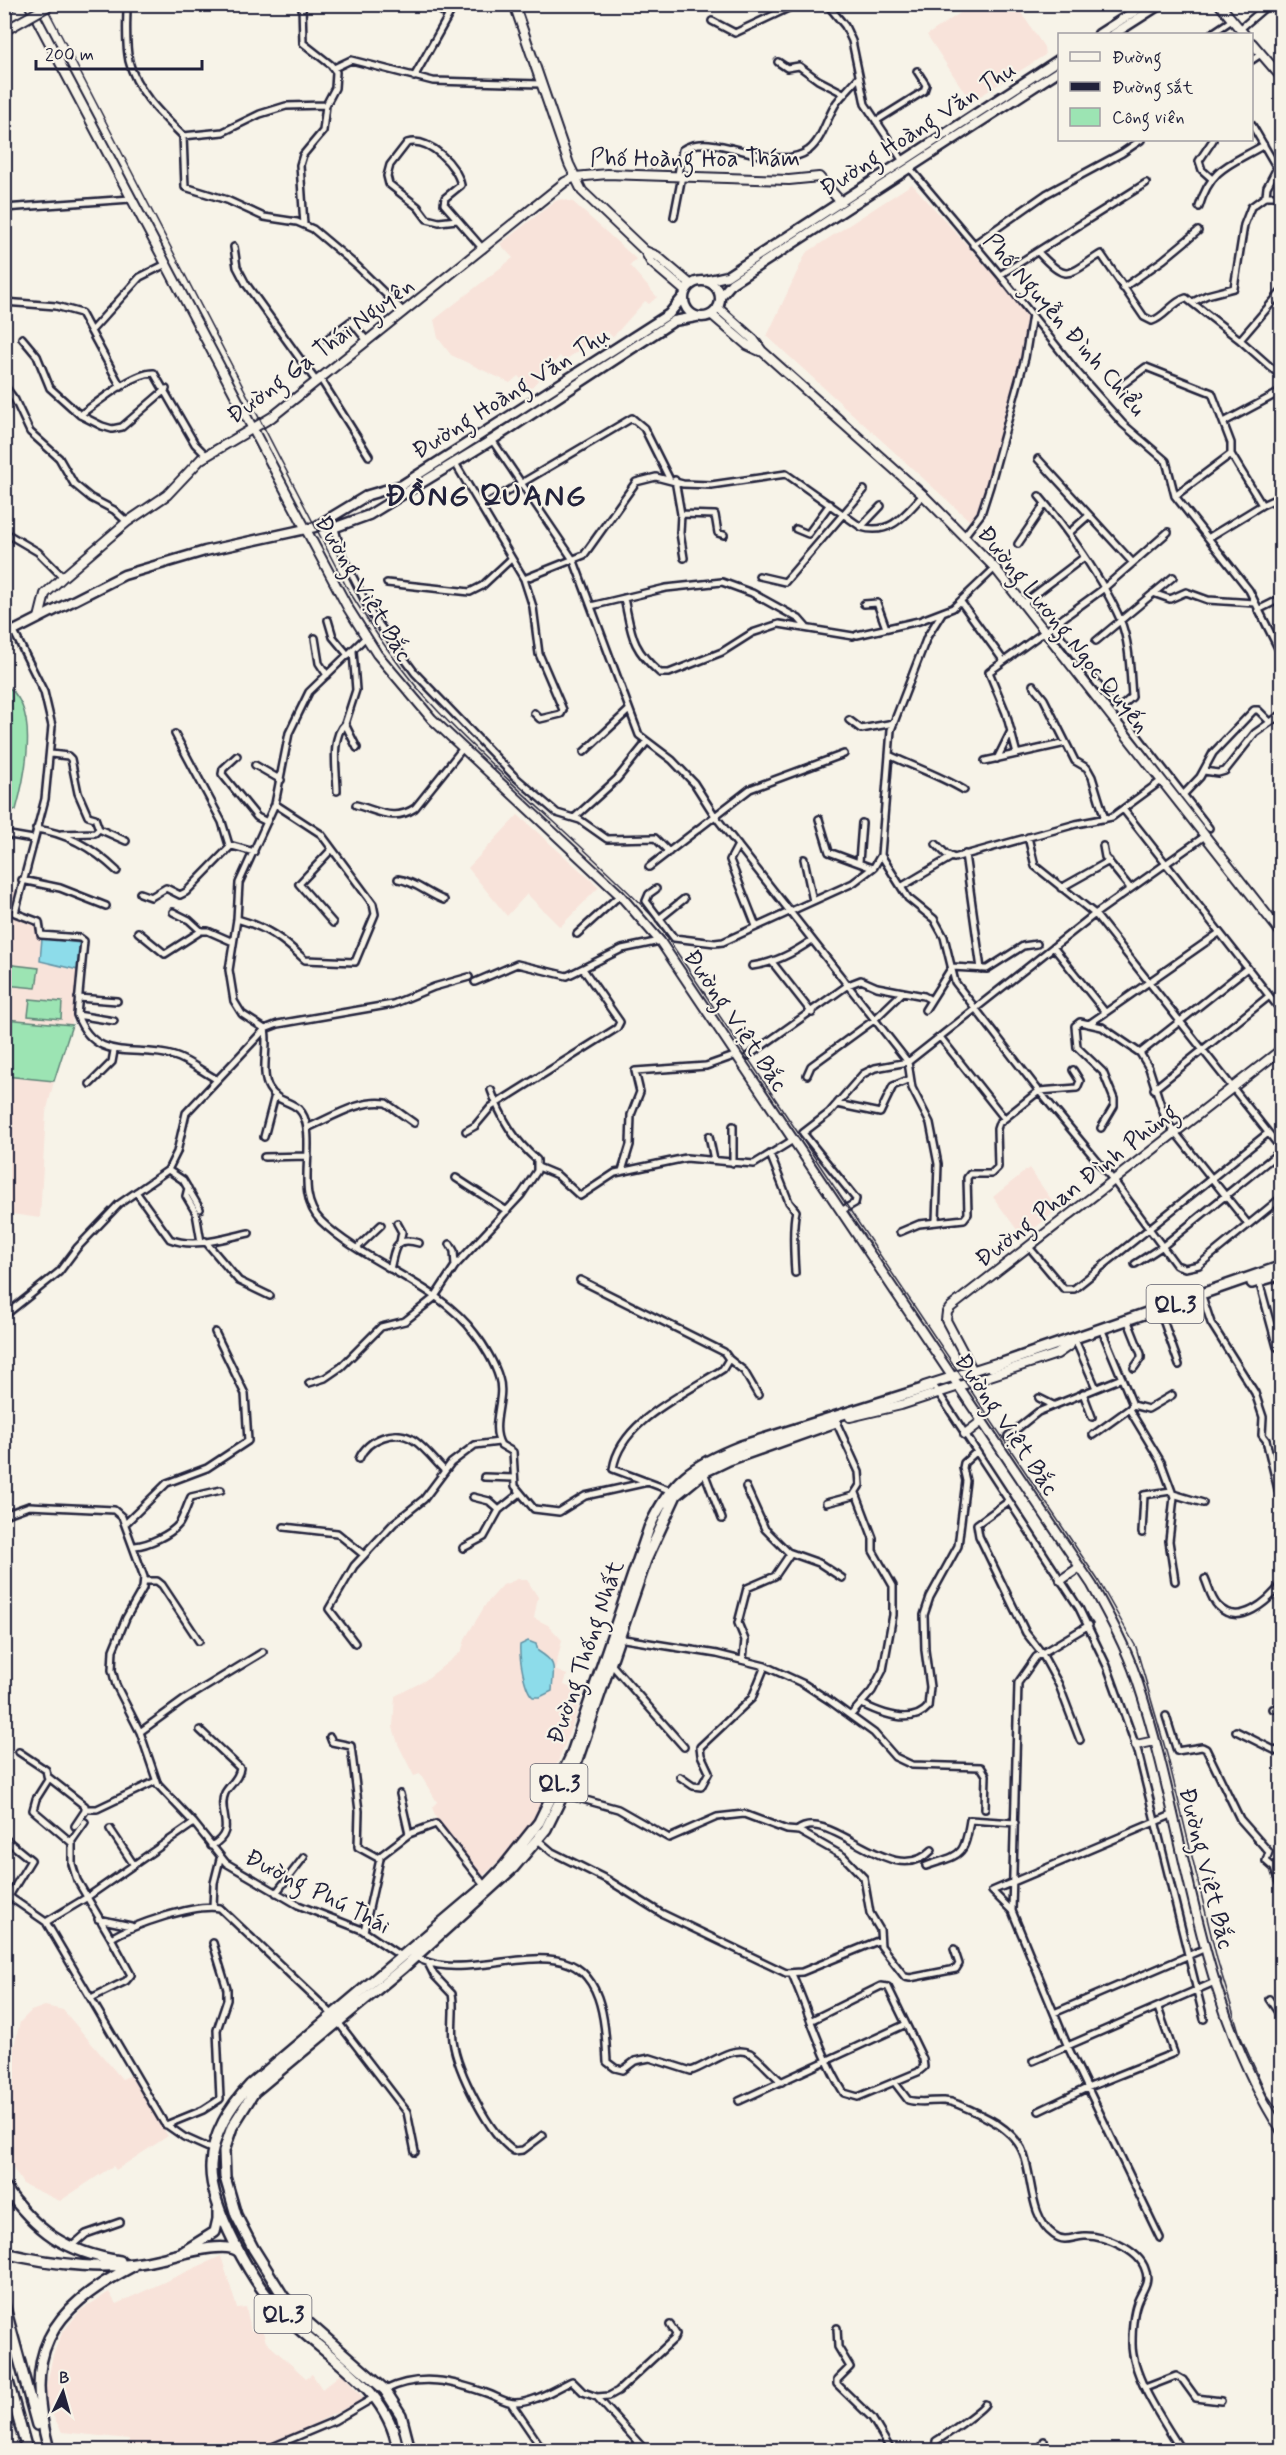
<svg xmlns="http://www.w3.org/2000/svg" width="1286" height="2455" font-family="Mynerve,sans-serif">
<style>
.built{fill:#f8e3da}
.green{fill:#9ce4b3;stroke:#5f8377;stroke-width:1.5}
.water{fill:#8ddcea;stroke:#6292a4;stroke-width:1.5}
.lines{fill:none;stroke-linecap:round;stroke-linejoin:round}
.highway-tunnel{stroke:#ccc9c5;stroke-width:9;stroke-dasharray:9 4.5;stroke-linecap:butt}
.street-casing{stroke:#22223b;stroke-width:10}
.secondary-casing{stroke:#22223b;stroke-width:12}
.primary-casing{stroke:#22223b;stroke-width:13}
.highway-casing{stroke:#22223b;stroke-width:14}
.street{stroke:#f7f3e8;stroke-width:5}
.secondary{stroke:#f7f3e8;stroke-width:8}
.primary{stroke:#f7f3e8;stroke-width:8}
.highway{stroke:#f7f3e8;stroke-width:9}
.rail{stroke:#22223b;stroke-width:1.5}
.secondary-bridge-casing{stroke:#22223b;stroke-width:12;stroke-linecap:butt}
.secondary-bridge{stroke:#f7f3e8;stroke-width:8}
.labels{text-anchor:middle;stroke-width:4.5;stroke-linejoin:round;paint-order:stroke}
.shield{fill:#f7f3e8;stroke:#62616f;stroke-width:1.5}
.shield-label{font-size:22px;font-weight:bold;fill:#22223b}
.street-label{font-size:24px;fill:#22223b;stroke:#f7f3e8}
.district-label{font-size:30px;font-weight:bold;letter-spacing:1.5px;fill:#22223b;stroke:#f7f3e8}
</style>
<rect width="100%" height="100%" fill="#f7f3e8"/>
<filter id="ink" filterUnits="userSpaceOnUse"><feTurbulence type="fractalNoise" baseFrequency=".0167" numOctaves="2"/><feDisplacementMap in="SourceGraphic" scale="12" xChannelSelector="R" yChannelSelector="G"/><feConvolveMatrix kernelMatrix="1 2 1 2 8 2 1 2 1" color-interpolation-filters="sRGB"/></filter>
<g filter="url(#ink)">
<path class="built" d="M972,5H1016L1044,47L1045,55L971,102L927,35Z
M912,184L1030,315L1022,362L981,507L970,521L767,336L806,253Z
M562,199L573,202L636,259L630,266L657,297L649,304L645,301L613,337L606,331L564,361L560,356L530,389L518,376L510,383L451,355L438,338L434,320L513,258L500,244L555,201Z
M518,815L599,887L560,927L527,894L507,916L468,868Z
M4,888L17,891L11,916L34,922L38,934L42,938L80,943L72,1025L54,1081L46,1113L40,1218L5,1213Z
M1029,1168L1058,1209L1023,1238L993,1197Z
M518,1579L527,1580L538,1597L534,1618L548,1625L562,1640L555,1670L567,1675L564,1685L582,1692L575,1718L538,1813L506,1854L481,1878L437,1821L432,1807L437,1802L420,1774L414,1776L398,1744L393,1727L395,1696L424,1681L461,1652L466,1637L486,1604L503,1585Z
M45,2006L63,2010L122,2079L131,2075L168,2136L116,2170L113,2166L60,2201L23,2184L5,2156V2082L20,2022L31,2011Z
M221,2256L237,2308L246,2307L251,2331L262,2329L266,2342L306,2378L312,2374L322,2389L342,2373L364,2399L290,2436L252,2450H128L129,2439L62,2432L47,2405L46,2388L53,2355L62,2333L80,2311L109,2292L116,2304Z"/>
<path class="green" d="M5,685C41,707 25,777 16,810L5,809Z
M5,964L39,968L36,988L5,985Z
M30,999L62,1002L61,1019L28,1016Z
M5,1019L72,1025L54,1081L5,1076Z"/>
<path class="water" d="M42,938L80,943L78,970L40,961Z
M528,1641L536,1644L538,1651C559,1664 553,1668 552,1691L540,1697H533C524,1690 519,1656 520,1645Z"/>
<g class="lines">
<path class="highway-tunnel" d="M931,1390L994,1371"/>
<defs>
<path id="street" d="M127,4C127,23 125,42 129,61C136,91 162,115 183,136L185,187L227,200L264,217L297,222L313,229L357,266L404,312
M431,4L448,15
M827,4L845,26L852,41L865,104L903,161
M1084,4L1085,6
M712,21L735,33L797,4
M1240,29L1269,4
M1211,34L1232,20
M1252,60L1261,54
M778,62L787,68L799,66L818,80L845,94
M334,68L351,60L433,81L541,84
M414,77L455,4
M876,121L924,91L926,85L917,71
M1252,125L1277,168L1267,187L1266,196H1282
M183,136L223,132L260,114L286,106L326,105L335,88L336,72L331,65L303,43L302,4
M909,167L1000,275L1077,372L1123,424L1166,461L1175,496L1249,590L1282,656
M678,175L682,150C713,127 774,176 809,150C823,139 827,116 837,102C844,93 852,85 859,77
M1211,178L1202,170L1199,161L1213,140
M1199,207C1211,167 1230,165 1264,145
M4,208L131,199
M674,217L682,176
M457,220L439,222L427,219L418,207L389,184L387,176L390,165L407,143C429,137 457,165 461,185L445,198L444,204L483,249
M304,225L300,165L303,155L323,131L326,105
M973,245L1046,194L1122,153L1141,140
M234,247L237,267L246,284L316,381
M1038,252C1068,284 1067,275 1101,254L1144,317L1152,321C1165,317 1172,302 1186,298L1240,340L1282,377
M1000,275L1146,183
M1123,288L1163,260L1198,231
M4,302L56,306L81,313L121,387
M1193,302L1207,295L1234,288L1244,225L1251,207L1266,196
M91,331L140,277L166,264
M22,338L37,356L50,388L80,415L102,426L112,429L122,427L166,389
M327,339L351,321L367,341
M1240,340L1282,291
M320,378L369,456
M4,385L15,400L30,432L59,458L74,484L91,498L114,510L127,522
M1122,385L1146,367L1212,393L1231,443V454L1262,505L1208,538
M80,415C97,403 134,372 154,373L195,444L206,455
M1224,422L1282,391
M1282,439L1279,444L1282,457
M492,440L574,561L639,735L672,760L694,783L715,816L908,1062L1095,914L1205,836
M1038,459L1133,563
M455,463L524,579L533,607L539,654L563,710L561,714L540,719L534,713
M675,480L681,514L680,533L684,558
M1039,496C1067,529 1103,580 1120,619C1130,643 1130,671 1132,697L1116,711
M1175,496L1231,454
M1262,505L1282,496
M481,507L632,418L644,428L669,478
M681,514L715,515L718,533L724,535
M334,525L342,555L372,615L415,673L514,776L557,813L580,820L607,839L655,838L669,852
M861,527L881,506
M796,529L808,534L830,504
M4,532L38,552L63,577
M1069,533L1088,516
M965,535L981,514L990,486L1025,358L1032,315
M1018,544L1045,504
M759,576L785,582L864,490
M524,579L584,555L636,482L656,477L683,484L711,485L786,474L861,527C890,536 905,515 923,495
M387,583L470,592L482,586L511,559
M1153,593L1170,599L1186,592L1208,600L1255,603
M624,598C632,635 631,648 660,673H669L722,652L752,633L779,624L853,636
M961,602L1003,660
M1024,603L1083,558
M864,604L877,603L886,628
M591,606L666,588L722,582L752,593L799,619L806,627
M1258,610L1282,598
M942,613L927,637L891,730L881,855L908,898L934,919L944,937L955,982L1039,1091L1114,1181L1176,1265L1185,1268L1199,1265L1282,1197
M328,620L333,637L348,655
M1052,625L1209,828
M14,632L44,692L52,726L45,799L15,913L39,922L41,935L80,938L84,941L77,1015C96,1065 137,1044 174,1056C188,1060 203,1072 216,1079
M857,635L919,621L953,608L995,568
M366,637L309,692L289,733L275,804L239,883L237,919L229,970L234,1001L242,1014L265,1029C269,1047 260,1073 269,1088C280,1108 302,1096 307,1128C312,1158 297,1197 321,1221C365,1264 439,1284 475,1334C484,1345 495,1364 499,1378C506,1399 489,1425 501,1445L513,1452L515,1486L534,1509L559,1512L585,1496L648,1482
M315,638L319,663L327,675
M1096,641L1173,577
M353,651L356,690L345,724L357,748
M1033,685L1044,699L1075,761L1087,768L1092,777L1105,819
M849,720L861,729L894,723
M175,734L222,822L229,845L254,852
M584,752L629,710
M51,754L68,756L71,759L78,793L88,816L95,818L99,829L95,833L61,834
M1017,754L1006,713L989,672L1103,589L1168,532
M889,755C914,767 939,775 964,790
M237,756L223,769L222,774L257,817L267,822
M997,759L1011,731
M985,761L1066,743
M255,765L281,780
M1204,771L1218,773L1225,771L1255,733L1282,714
M337,791C337,773 330,737 345,724
M1183,795L1200,777L1213,753L1254,710H1258L1270,722
M356,805C379,811 394,822 415,808L463,748
M1123,809L1282,1012
M574,818L617,779L646,743
M819,819L829,852L872,868
M36,829C68,833 94,849 117,871
M99,829L126,841
M4,834L33,839
M1028,837L1035,866L1095,914L1282,1150L1163,1246L1135,1264
M936,844L946,854L954,858L1076,824L1112,817L1161,781
M738,845L730,860L756,926
M1103,846L1105,857L1130,888
M332,849L299,884L333,923
M965,854L981,969
M804,859L813,901
M859,862L862,823
M649,867L750,789L844,754
M398,879C414,881 428,894 444,900
M22,880L60,888L106,906
M901,887L950,858
M1061,888L1109,861
M656,889L649,894L646,901L674,938L715,943L723,942L853,883L874,867L881,855
M140,893L151,897L166,888L180,895L186,892L231,846
M173,912L189,920L201,931
M237,919C267,927 284,940 305,960L355,962L375,914L373,904L321,834L275,804
M659,919L684,899
M138,932L165,954L201,931H208L233,942
M577,934L620,895
M1054,948L1105,1012
M772,962L812,1013
M752,966C775,963 794,953 812,940
M475,982L517,964L567,976L622,949L660,941
M78,998L117,1001
M925,1010L952,967L987,969L1023,946L1037,944
M77,1015L114,1021
M1089,1024L1219,933
M940,1037L1004,1118
M1140,1053L1246,969
M748,1056L848,985L861,980L877,987L924,996L931,1000
M807,1075L811,1066L874,1020L903,992
M90,1084L112,1062L114,1051
M1154,1089L1268,997
M837,1104L880,1113L893,1086L910,1079
M733,1126V1163
M307,1128C331,1118 359,1099 386,1103L414,1123
M1101,1128L1114,1106V1099L1103,1072L1077,1047L1075,1026L1080,1022L1102,1027L1140,1053L1149,1068L1166,1121L1248,1224
M466,1131L475,1126L491,1107L617,1028L620,1022L583,969
M709,1136L714,1160
M264,1137L275,1095
M770,1154L789,1202L796,1211C792,1225 794,1257 795,1273
M264,1157L308,1156
M538,1167L557,1175L580,1196L615,1173L686,1158L754,1164L793,1140
M168,1170L183,1180L200,1209
M622,1171L630,1145L631,1115L640,1092L635,1071L706,1066L737,1055
M456,1178L507,1211
M188,1188L186,1196L196,1213L201,1242
M136,1192L170,1239C194,1249 225,1238 249,1233
M841,1211L855,1203L856,1199L803,1133L829,1113L863,1074L875,1068L908,1062L912,1088L930,1123L938,1164L936,1221
M397,1223L402,1232L400,1242
M900,1232L919,1224L964,1219L968,1214L967,1178L970,1174H991L998,1167L997,1129L999,1123L1039,1091L1077,1088L1080,1081L1073,1070
M205,1241L239,1281L270,1296
M450,1244L454,1251L455,1266
M1029,1247L1064,1289H1074L1268,1133
M357,1248L381,1225
M390,1269C395,1251 393,1235 419,1243
M580,1280L724,1352L729,1359L723,1369C685,1394 620,1421 613,1469L669,1490
M1259,1281L1277,1347L1282,1348
M1203,1299L1211,1323L1255,1393L1263,1417L1262,1435L1266,1440L1282,1506
M1161,1314L1179,1365
M4,1316L59,1272L77,1248L119,1204L168,1170L177,1152L186,1113L265,1029L278,1024L393,1004L434,987L469,977
M1129,1324L1141,1354V1358L1134,1368
M1103,1333L1133,1405L1129,1409L1161,1462L1174,1497L1169,1541L1175,1581
M1076,1342L1096,1388
M729,1359L744,1371L758,1395
M309,1383L325,1378L341,1367L381,1327L405,1321L434,1298L455,1266L521,1195L537,1171V1160C514,1140 501,1118 491,1090
M932,1383L1079,1608L1107,1666L1138,1752L1204,2019
M1083,1393L1092,1417
M1039,1398L1053,1405
M1133,1405L1148,1409L1172,1395
M1093,1435L1129,1409
M1008,1436L1038,1412L1122,1378
M359,1459C367,1439 396,1427 415,1441C426,1449 435,1461 445,1471
M704,1472L722,1519
M484,1477L514,1478
M746,1487L765,1529L788,1552L819,1563L842,1578
M1173,1494L1203,1503
M473,1497L489,1501L499,1510
M1009,1501L977,1524L979,1536L1026,1633L1041,1652L1059,1685L1080,1740
M826,1503L853,1496L860,1485L859,1472L838,1426
M4,1515L29,1506L114,1510L122,1517L144,1577L143,1588L126,1618L113,1650L112,1670L116,1685L140,1732L158,1785L194,1823L226,1863L298,1905L362,1930L402,1957
M125,1524L167,1483L207,1468L248,1441L245,1394L215,1332
M284,1527L337,1533L364,1555
M1142,1533L1144,1495L1171,1491
M135,1546C148,1545 170,1535 179,1524C184,1516 187,1505 191,1497L221,1490
M463,1548L484,1537L499,1510L519,1494
M1205,1579C1209,1588 1211,1599 1218,1606C1239,1628 1269,1601 1282,1583
M144,1581H157L162,1585L199,1641
M1089,1625L1036,1657L1018,1683L1012,1911L1068,2047L1160,2238
M618,1638L717,1654L765,1666L804,1684L830,1701L874,1733L895,1757L912,1765L981,1767L986,1775L985,1809
M355,1643L329,1609L354,1566L394,1523L424,1499L451,1463L475,1445L499,1442
M743,1659L745,1640L738,1623L747,1588L775,1576L790,1554
M611,1664L684,1747
M862,1704C880,1713 912,1726 928,1707L930,1687L925,1650L924,1615L930,1597L958,1546L966,1481L963,1468L964,1463L976,1452
M1273,1709L1282,1707
M851,1715L872,1691L883,1670L893,1615V1586L873,1551V1538L856,1493
M1166,1716L1177,1751L1202,1747L1206,1749L1240,1819L1269,1852L1266,1861L1274,1868L1282,1892
M200,1730L240,1768C239,1779 230,1784 225,1793C216,1812 239,1831 211,1846
M1236,1731L1282,1754
M140,1732L184,1700L263,1652
M330,1737L332,1742L351,1746L359,1811L358,1847L380,1859L364,1931
M19,1752L46,1770L48,1780L36,1799L33,1810L72,1843V1864L77,1880L111,1938C133,1925 195,1903 220,1908L333,2015
M48,1777L85,1806V1811L75,1826
M680,1777L693,1786L701,1787L709,1772L701,1755L700,1747L752,1698L765,1666
M564,1794L618,1809L669,1838L717,1817L744,1814L787,1830L799,1831L843,1856L864,1878L870,1913L880,1930L881,1946L905,1977L910,1978L956,1969L959,1964L954,1949
M85,1809H97L156,1781
M110,1829L134,1865
M797,1831C829,1804 892,1892 932,1850
M409,1834L436,1824L485,1886
M4,1838L31,1860L9,1896
M538,1840L552,1852L608,1880L661,1913L786,1973L802,1972L880,1940
M71,1842L85,1822
M379,1857L409,1834L400,1794
M926,1866C961,1854 964,1858 970,1820L1015,1823
M4,1893L46,1922L164,2123L184,2137L213,2150
M276,1893L304,1857
M213,1907L214,1883L220,1859
M1012,1911L992,1891L1174,1814
M98,1919L131,1926
M46,1922L86,1898L194,1823
M416,1957C435,1968 456,1967 478,1965C503,1963 531,1956 556,1960C604,1967 605,2025 607,2062L615,2068L623,2070L635,2061L650,2058L691,2071C708,2066 732,2044 750,2053C759,2058 773,2075 782,2082
M429,1965L434,1975L452,1994C455,2006 451,2027 453,2041C457,2070 489,2135 514,2151L523,2150L543,2135
M792,1974C809,2013 822,2058 844,2093L858,2097L918,2072L924,2067L923,2059L888,1987L881,1986L812,2020
M91,1998L126,1981L131,1975L111,1938
M1269,1999L1282,2018
M1054,2013L1206,1948
M338,2022L407,2112L415,2152
M1033,2061L1217,1981
M895,2083L908,2100C925,2105 941,2097 957,2104C981,2114 1015,2128 1024,2155C1033,2180 1030,2218 1054,2235C1065,2243 1072,2237 1084,2236C1104,2235 1139,2250 1145,2269C1151,2283 1141,2291 1137,2303C1133,2314 1132,2332 1132,2344C1132,2377 1164,2422 1181,2450
M739,2101L904,2025
M1039,2111L1087,2088L1174,2053L1158,2008
M166,2125L203,2110L220,2099L217,2030L227,2000V1989L213,1943
M71,2247L86,2234L120,2222
M837,2328L838,2347L850,2367L837,2380V2384L872,2418L891,2450
M1145,2388L1176,2376L1183,2380L1196,2398L1221,2401
M385,2390C420,2373 453,2381 489,2394C497,2397 506,2403 515,2403C534,2403 555,2389 572,2381L583,2392L597,2397L645,2450
M597,2397L609,2396L618,2391L674,2339L676,2334L670,2325
M511,2403L543,2450
M265,2450L334,2421L375,2397
M935,2450L936,2441C945,2436 982,2410 985,2404
M1041,2450L1044,2441"/>
<path id="secondary" d="M29,4L294,507L348,608L377,654L432,719L620,895L660,941L1092,1585C1109,1616 1126,1647 1137,1680C1187,1829 1195,1997 1282,2132
M514,4L569,164L582,191L645,251L651,262L685,291
M1219,4L1244,34
M4,9L13,4
M1252,43L1282,78
M645,251L657,256L690,284
M718,308L754,340L762,351L923,495L995,568L1282,934
M712,315L747,345L760,351
M39,618L45,594L63,577L127,522L167,495L201,459L272,417L565,182L575,177L607,174L789,180L819,177L840,201
M973,1371L946,1320L947,1312L951,1307L1282,1049
M924,1386L996,1363
M850,1417L901,1405L1057,1354L1070,1345
M965,1434L982,1421
M1061,1580L1080,1567
M1136,1745L1155,1741"/>
<path id="primary" d="M1099,34L1146,4
M1114,34L1161,4
M684 299a18 18 0 1 1 36 0a18 18 0 1 1-36 0Z
M705,281L727,276L1060,59
M720,297L732,283L1060,70
M323,524L336,527L369,515L492,440L674,321L696,317
M4,636L124,575L205,551L315,527L368,495L402,485L669,314L683,297"/>
<path id="highway" d="M1252,1283L1282,1274
M991,1367L1282,1266
M4,2186C36,2231 65,2252 120,2261
M183,2252L215,2232L218,2219V2209
M4,2253C56,2265 109,2272 160,2259C178,2255 228,2239 240,2253
M4,2304L37,2425
M4,2367L27,2450
M49,2450C23,2353 47,2311 133,2266
M398,2450C388,2384 322,2356 280,2311C252,2282 209,2206 211,2165C212,2135 230,2106 250,2085L485,1886L504,1866L539,1822L571,1756L649,1528C671,1480 693,1465 741,1446L929,1387
M410,2450L401,2415L385,2390L297,2313L283,2296L253,2248L236,2215L225,2177L224,2151L232,2127L254,2092L404,1967L513,1868L546,1829L571,1778L646,1560L676,1495L704,1472L729,1460L836,1422"/>
</defs>
<use href="#street" class="street-casing"/>
<use href="#secondary" class="secondary-casing"/>
<use href="#primary" class="primary-casing"/>
<use href="#highway" class="highway-casing"/>
<use href="#street" class="street"/>
<use href="#secondary" class="secondary"/>
<use href="#primary" class="primary"/>
<use href="#highway" class="highway"/>
<path class="rail" d="M45,4L346,586C373,630 401,672 437,710C506,783 585,845 654,918L1098,1580L1136,1647L1168,1758L1217,1959L1240,2035L1266,2093L1282,2116"/>
<defs>
<path id="secondary-bridge" d="M4,31L52,4"/>
</defs>
<use href="#secondary-bridge" class="secondary-bridge-casing"/>
<use href="#secondary-bridge" class="secondary-bridge"/>
</g>
</g>
<g class="labels">
<g class="shield">
<rect x="1146.5" y="1285" width="57" height="38" rx="4.5"/>
<rect x="530.5" y="1764" width="57" height="38" rx="4.5"/>
<rect x="254.5" y="2295" width="57" height="38" rx="4.5"/>
</g>
<g class="shield-label">
<text x="1175" y="1312">QL.3</text>
<text x="559" y="1791">QL.3</text>
<text x="283" y="2322">QL.3</text>
</g>
<g class="street-label">
<text transform="translate(918 128) rotate(-33)" y="8">Đường Hoàng Văn Thụ</text>
<text x="695" y="166">Phố Hoàng Hoa Thám</text>
<text transform="translate(1065 324) rotate(49)" y="8">Phố Nguyễn Đình Chiểu</text>
<text transform="translate(320 350) rotate(-37)" y="8">Đường Ga Thái Nguyên</text>
<text transform="translate(511 392) rotate(-32)" y="8">Đường Hoàng Văn Thụ</text>
<text transform="translate(364 588) rotate(59)" y="8">Đường Việt Bắc</text>
<text transform="translate(1064 629) rotate(51)" y="8">Đường Lương Ngọc Quyến</text>
<text transform="translate(736 1020) rotate(56)" y="8">Đường Việt Bắc</text>
<text transform="translate(1076 1185) rotate(-38)" y="8">Đường Phan Đình Phùng</text>
<text transform="translate(1007 1424) rotate(56)" y="8">Đường Việt Bắc</text>
<text transform="translate(585 1652) rotate(-71)" y="8">Đường Thống Nhất</text>
<text transform="translate(1207 1868) rotate(76)" y="8">Đường Việt Bắc</text>
<text transform="translate(318 1891) rotate(27)" y="8">Đường Phú Thái</text>
</g>
<g class="district-label">
<text x="486" y="505">ĐỒNG QUANG</text>
</g>
</g>
<rect width="1286" height="2455" fill="none" stroke="#f7f3e8" stroke-width="24"/>
<rect x="12" y="12" width="1262" height="2431" fill="none" stroke="#22223b" stroke-width="2" filter="url(#ink)"/>
<rect x="1058" y="33" width="195" height="108" fill="#f7f3e8" stroke="#a29fa3" stroke-width="1.5"/>
<rect x="1070" y="52" width="30" height="9" fill="#f7f3e8" stroke="#a29fa3" stroke-width="1.5"/>
<text x="1112" y="63" font-size="18" fill="#22223b">Đường</text>
<rect x="1070" y="82" width="30" height="9" fill="#22223b" stroke="#a29fa3" stroke-width="1.5"/>
<text x="1112" y="93" font-size="18" fill="#22223b">Đường sắt</text>
<rect x="1070" y="108" width="30" height="18" fill="#9ce4b3" stroke="#a29fa3" stroke-width="1.5"/>
<text x="1112" y="123" font-size="18" fill="#22223b">Công viên</text>
<g transform="translate(63 2392) rotate(5)" stroke="#f7f3e8" stroke-width="4.5" paint-order="stroke">
<path d="M0-4.5L10 22L0 15L-10 22Z" fill="#22223b"/>
<text y="-9" font-size="16" font-weight="bold" text-anchor="middle" fill="#22223b">B</text>
</g>
<path d="M36 60v9h166v-9" fill="none" stroke="#22223b" stroke-width="3"/>
<text x="45" y="60" font-size="18" fill="#22223b" stroke="#f7f3e8" stroke-width="4.5" paint-order="stroke">200 m</text>
</svg>
